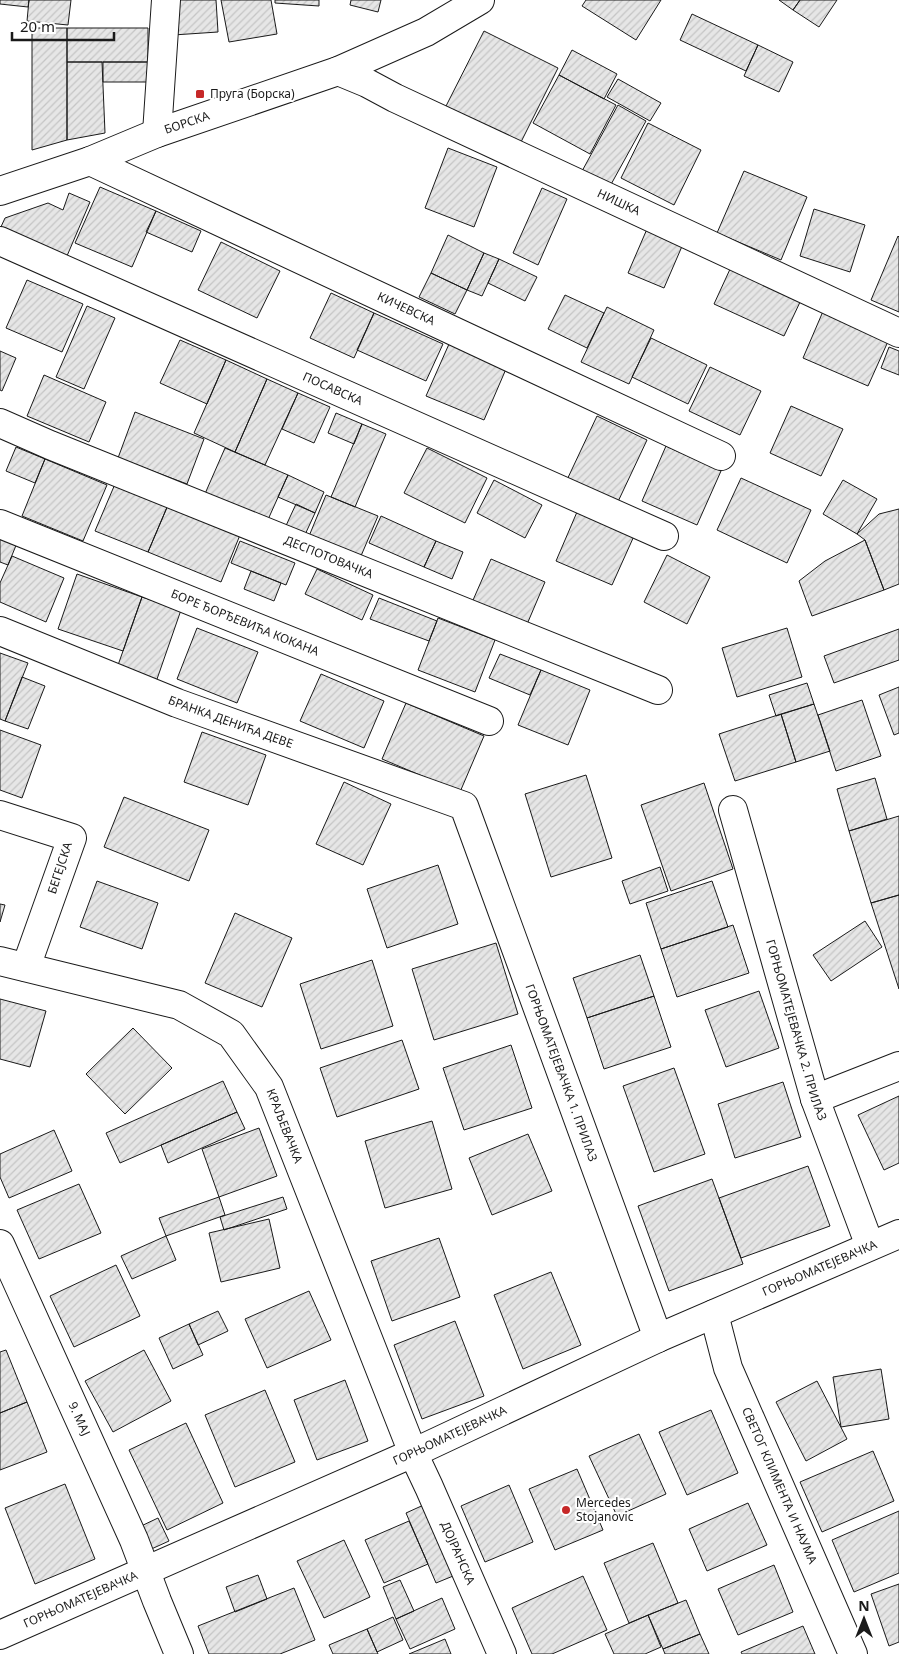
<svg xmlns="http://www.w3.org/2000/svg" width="899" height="1654" font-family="'Noto Sans',sans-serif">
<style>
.building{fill:url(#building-hatch);stroke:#1a1a1a}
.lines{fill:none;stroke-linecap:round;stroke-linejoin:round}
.minor-casing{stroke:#1a1a1a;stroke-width:30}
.tertiary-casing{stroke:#1a1a1a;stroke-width:30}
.minor{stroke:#fff;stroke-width:28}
.tertiary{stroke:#fff;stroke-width:28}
.poi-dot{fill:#c62828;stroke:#fff;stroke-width:2}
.labels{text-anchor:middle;stroke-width:4;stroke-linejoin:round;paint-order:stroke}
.poi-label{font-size:12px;fill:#1a1a1a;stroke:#fff;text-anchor:start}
.street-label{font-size:12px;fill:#1a1a1a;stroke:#fff}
</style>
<defs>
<pattern id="building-hatch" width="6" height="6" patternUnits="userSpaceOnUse" patternTransform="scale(1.25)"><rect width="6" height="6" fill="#e6e6e6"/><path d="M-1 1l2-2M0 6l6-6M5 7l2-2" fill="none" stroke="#c5c5c5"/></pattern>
</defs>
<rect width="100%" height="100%" fill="#fff"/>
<path class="building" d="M0,0H29L28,7L0,4Z
M29,0H71L68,25L27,21Z
M172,0H216L218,32L173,35Z
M221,0H271L277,34L229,42Z
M275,0H319V6L275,3Z
M351,0H381L378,12L350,5Z
M586,0H661L636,40L582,6Z
M779,0H800L793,10Z
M800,0H837L819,27L793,10Z
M692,14L758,45L746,71L680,40Z
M32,28H67V140L32,150Z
M67,28H148V62H67Z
M484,31L558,68L517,150L443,112Z
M758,45L793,62L779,92L744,76Z
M572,50L617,74L604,99L559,75Z
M67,62H102L105,133L67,140Z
M103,62H148V82H103Z
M559,75L616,105L590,154L533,123Z
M618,79L661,103L650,121L607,97Z
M618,105L646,121L609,188L581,173Z
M648,123L701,150L674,205L621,178Z
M448,148L497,167L474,227L425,208Z
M744,171L807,197L781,260L717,233Z
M100,187L156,211L132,267L75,243Z
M542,188L567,199L538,265L513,253Z
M69,193L90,202L64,263L0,229L5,218L48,203L63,210Z
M814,209L865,225L850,272L800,256Z
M156,211L201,231L192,252L146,232Z
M647,229L683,244L664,288L628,273Z
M448,235L484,253L467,290L431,273Z
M898,236L899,237V312L871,300Z
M221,242L280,271L257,318L198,290Z
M484,253L499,259L482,296L467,290Z
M499,259L537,277L525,301L488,283Z
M731,267L801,300L784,336L714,304Z
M431,273L467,290L455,314L419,297Z
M27,280L83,304L62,352L6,328Z
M331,293L374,313L354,358L310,338Z
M565,295L604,313L587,348L548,329Z
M87,306L115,318L84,389L56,377Z
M607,307L654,330L629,384L581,362Z
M824,309L890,337L868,386L803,358Z
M374,313L443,344L426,381L357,350Z
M651,338L707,365L688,404L632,377Z
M180,340L226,360L207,404L160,383Z
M449,344L506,369L484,420L426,396Z
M889,347L899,351V375L881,368Z
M0,351L16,358L2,391L0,390Z
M226,360L267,379L235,452L194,433Z
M710,367L761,391L740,435L689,411Z
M44,375L106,402L89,442L27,416Z
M267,379L298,393L265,465L235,452Z
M298,393L330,407L314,443L282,429Z
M791,406L843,429L821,476L770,453Z
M135,412L204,439L187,484L118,458Z
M336,413L362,424L354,444L328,433Z
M597,416L647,440L615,508L565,484Z
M362,424L386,434L355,507L331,497Z
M666,446L721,471L697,525L642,501Z
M16,447L45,459L35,483L6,471Z
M225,448L288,475L266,524L204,496Z
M427,448L487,478L465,523L404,493Z
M45,459L107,485L83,541L22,516Z
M288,475L324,492L315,513L278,497Z
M741,478L811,510L787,563L717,530Z
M494,480L542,505L525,538L477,513Z
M843,480L877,499L857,534L823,514Z
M115,484L168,505L148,552L95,531Z
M326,495L378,516L358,563L307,541Z
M296,504L315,513L303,539L284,530Z
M168,505L240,535L221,582L148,552Z
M899,509V584L884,590L865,540L857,534L879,514Z
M577,512L634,536L612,585L556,561Z
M381,516L436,541L424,567L369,543Z
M0,536L17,543L8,565L0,562Z
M865,540L884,590L812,616L799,581L825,561Z
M240,541L295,563L286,585L231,563Z
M436,541L463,552L452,579L424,567Z
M667,555L710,577L687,624L644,602Z
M12,556L64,578L46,622L0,602V583Z
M491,559L545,582L525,629L470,607Z
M317,569L373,595L362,620L305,594Z
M251,571L281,583L274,601L244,589Z
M77,574L142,597L123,651L58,629Z
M142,597L181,610L156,682L117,668Z
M379,598L437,621L429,641L370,619Z
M438,618L495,640L475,692L418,670Z
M197,628L258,652L237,703L177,679Z
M787,628L802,677L737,697L722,648Z
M899,629V660L834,683L824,656Z
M0,653L28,663L5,721L0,719Z
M500,654L541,670L530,695L489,678Z
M541,670L590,690L568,745L518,725Z
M321,674L384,701L364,748L300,721Z
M22,677L45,686L28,729L5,721Z
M807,683L814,704L776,716L769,695Z
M899,687V733L894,735L879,695Z
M862,700L881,756L836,771L818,715Z
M406,703L484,736L460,792L382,759Z
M814,704L830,751L796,762L781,714Z
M781,714L796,762L735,781L719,734Z
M0,730L41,745L22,798L0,790Z
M202,732L266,755L248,805L184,782Z
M586,775L612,858L551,877L525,794Z
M875,778L887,819L849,831L837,789Z
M344,782L391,804L363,865L316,844Z
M704,783L733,869L671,891L641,805Z
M124,797L209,830L189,881L104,847Z
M899,816V895L871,903L849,831Z
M438,865L458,924L387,948L367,889Z
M660,867L668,891L630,904L622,881Z
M97,881L158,903L142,949L80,927Z
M712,881L728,927L661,949L646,903Z
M899,895V989L871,903Z
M0,904L5,905L0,922Z
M235,913L292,938L262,1007L205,983Z
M865,921L882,947L831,981L813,955Z
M733,925L749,973L677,997L661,949Z
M496,943L518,1014L434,1040L412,969Z
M640,955L654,996L587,1018L573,978Z
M372,960L393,1026L321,1049L300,984Z
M759,991L779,1048L726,1067L705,1010Z
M654,996L671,1047L604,1069L587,1018Z
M0,999L46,1011L30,1067L0,1059Z
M133,1028L172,1068L125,1114L86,1074Z
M402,1040L419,1089L337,1117L320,1068Z
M511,1045L532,1108L464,1130L443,1068Z
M674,1068L705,1154L654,1172L623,1086Z
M223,1081L237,1112L120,1163L106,1133Z
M783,1082L801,1137L735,1158L718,1104Z
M899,1096V1163L884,1170L858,1115Z
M237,1112L245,1129L168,1163L161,1145Z
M432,1121L452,1189L385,1208L365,1141Z
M259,1128L277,1176L219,1197L202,1149Z
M54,1130L72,1171L9,1198L0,1177V1154Z
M528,1134L552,1191L492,1215L469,1158Z
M808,1166L830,1226L741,1258L719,1198Z
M712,1179L743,1264L669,1291L638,1206Z
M79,1184L101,1233L39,1259L17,1210Z
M219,1197L225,1215L166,1236L159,1218Z
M283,1197L287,1209L224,1230L220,1217Z
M269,1219L280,1268L221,1282L209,1233Z
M166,1236L176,1260L132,1279L121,1256Z
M439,1238L460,1297L392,1321L371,1261Z
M116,1265L140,1316L74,1347L50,1296Z
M551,1272L581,1345L523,1369L494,1295Z
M309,1291L331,1340L267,1368L245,1319Z
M218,1311L228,1331L198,1345L189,1324Z
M455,1321L484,1396L422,1419L394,1345Z
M189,1324L203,1355L173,1369L159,1338Z
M6,1350L27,1402L0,1413V1352Z
M144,1350L171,1401L113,1432L85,1381Z
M881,1369L889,1419L841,1427L833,1377Z
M345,1380L368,1441L317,1460L294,1400Z
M817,1381L847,1439L806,1461L776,1402Z
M265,1390L295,1462L235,1487L205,1415Z
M27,1402L47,1452L0,1470V1413Z
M711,1410L738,1473L687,1495L659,1432Z
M186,1423L223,1503L167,1530L129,1450Z
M639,1434L666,1494L617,1516L589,1456Z
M873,1451L894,1501L822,1532L800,1482Z
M577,1469L603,1530L555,1550L529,1489Z
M65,1484L95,1559L35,1584L5,1508Z
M509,1485L533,1542L485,1562L461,1506Z
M428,1503L458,1574L436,1583L406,1513Z
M748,1503L767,1545L707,1571L689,1529Z
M899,1511V1573L854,1592L832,1540Z
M158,1518L169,1541L147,1551L137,1528Z
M409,1521L428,1564L384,1583L365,1540Z
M344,1540L370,1597L324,1618L297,1561Z
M653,1543L678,1603L629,1623L604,1563Z
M774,1565L793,1612L738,1635L718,1589Z
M258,1575L267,1599L235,1612L226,1587Z
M583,1576L607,1630L552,1654H532L512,1608Z
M400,1580L414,1611L396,1619L383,1587Z
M899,1584V1642L889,1646L871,1594Z
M294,1588L315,1640L280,1654H209L198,1626Z
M442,1598L455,1629L410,1649L396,1619Z
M686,1600L700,1634L663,1649L648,1615Z
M648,1615L661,1647L645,1654H614L605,1634Z
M393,1617L403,1640L377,1652L367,1629Z
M803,1626L815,1654H742L741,1652Z
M367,1629L378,1654H333L329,1645Z
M700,1634L709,1654H665L663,1649Z
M445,1639L451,1654H409Z"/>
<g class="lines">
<defs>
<g id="minor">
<path id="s1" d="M338,71L367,83L395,98L899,333"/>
<path d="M157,133L166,0"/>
<path id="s2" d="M90,161L721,456"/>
<path id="s3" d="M0,241L664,536"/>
<path id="s4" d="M0,423L50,445L658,690"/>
<path id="s5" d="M0,524L489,721"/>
<path id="s6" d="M0,631L177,703L464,806L658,1338"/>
<path id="s7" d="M733,810L815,1099L870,1246"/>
<path d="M0,815L72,838L26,967"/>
<path id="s8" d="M0,961L179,1005L231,1034L269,1087L413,1453L429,1487L502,1654"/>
<path d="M815,1099L899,1066"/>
<path id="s9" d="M0,1244L134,1540L157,1601L179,1654"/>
<path id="s10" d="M714,1314L728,1368L853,1654"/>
<path id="s11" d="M0,1635L413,1453L658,1338L899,1234"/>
</g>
<g id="tertiary">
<path id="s12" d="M0,191L90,161L157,133L338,71L426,32L480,0"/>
</g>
</defs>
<use href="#minor" class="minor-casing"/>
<use href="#tertiary" class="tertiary-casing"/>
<use href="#minor" class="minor"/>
<use href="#tertiary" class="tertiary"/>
</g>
<g class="poi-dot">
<rect x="195" y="89" width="10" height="10" rx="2.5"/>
<circle cx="566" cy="1510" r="5"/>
</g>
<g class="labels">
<g class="poi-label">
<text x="210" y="98">Пруга (Борска)</text>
<text x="576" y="1507">Mercedes<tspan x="576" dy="14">Stojanovic</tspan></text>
</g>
<g class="street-label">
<text dy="4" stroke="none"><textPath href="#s12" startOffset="199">БОРСКА</textPath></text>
<text dy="4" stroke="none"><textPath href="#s1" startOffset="310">НИШКА</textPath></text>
<text dy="4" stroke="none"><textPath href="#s2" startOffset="349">КИЧЕВСКА</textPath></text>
<text dy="4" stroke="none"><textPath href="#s3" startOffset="364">ПОСАВСКА</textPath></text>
<text dy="4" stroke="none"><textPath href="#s4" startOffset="355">ДЕСПОТОВАЧКА</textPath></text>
<text dy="4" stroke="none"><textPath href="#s5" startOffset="264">БОРЕ ЂОРЂЕВИЋА КОКАНА</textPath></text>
<text dy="4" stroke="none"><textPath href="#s6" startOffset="248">БРАНКА ДЕНИЋА ДЕВЕ</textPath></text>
<text transform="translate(60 868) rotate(-72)" y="4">БЕГЕЈСКА</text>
<text dy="4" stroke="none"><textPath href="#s7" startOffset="229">ГОРЊОМАТЕЈЕВАЧКА 2. ПРИЛАЗ</textPath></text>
<text dy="4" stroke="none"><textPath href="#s6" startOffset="780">ГОРЊОМАТЕЈЕВАЧКА 1. ПРИЛАЗ</textPath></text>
<text dy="4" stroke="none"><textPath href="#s8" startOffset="351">КРАЉЕВАЧКА</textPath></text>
<text dy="4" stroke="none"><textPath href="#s11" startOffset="898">ГОРЊОМАТЕЈЕВАЧКА</textPath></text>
<text dy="4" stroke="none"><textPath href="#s9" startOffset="192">9. МАЈ</textPath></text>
<text dy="4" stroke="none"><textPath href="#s11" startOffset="492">ГОРЊОМАТЕЈЕВАЧКА</textPath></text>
<text dy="4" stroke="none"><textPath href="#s10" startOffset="184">СВЕТОГ КЛИМЕНТА И НАУМА</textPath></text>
<text dy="4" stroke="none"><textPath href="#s8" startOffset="812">ДОЈРАНСКА</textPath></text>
<text dy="4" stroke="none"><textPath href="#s11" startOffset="88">ГОРЊОМАТЕЈЕВАЧКА</textPath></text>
</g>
</g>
<g transform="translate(864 1619)" stroke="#ffffff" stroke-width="4" paint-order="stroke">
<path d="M0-4L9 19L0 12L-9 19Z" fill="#1a1a1a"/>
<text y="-8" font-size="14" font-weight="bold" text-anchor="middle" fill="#1a1a1a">N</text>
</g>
<path d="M12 32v8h102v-8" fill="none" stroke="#1a1a1a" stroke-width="2.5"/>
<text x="20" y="32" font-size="15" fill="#1a1a1a" stroke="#ffffff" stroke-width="4" paint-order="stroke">20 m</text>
</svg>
